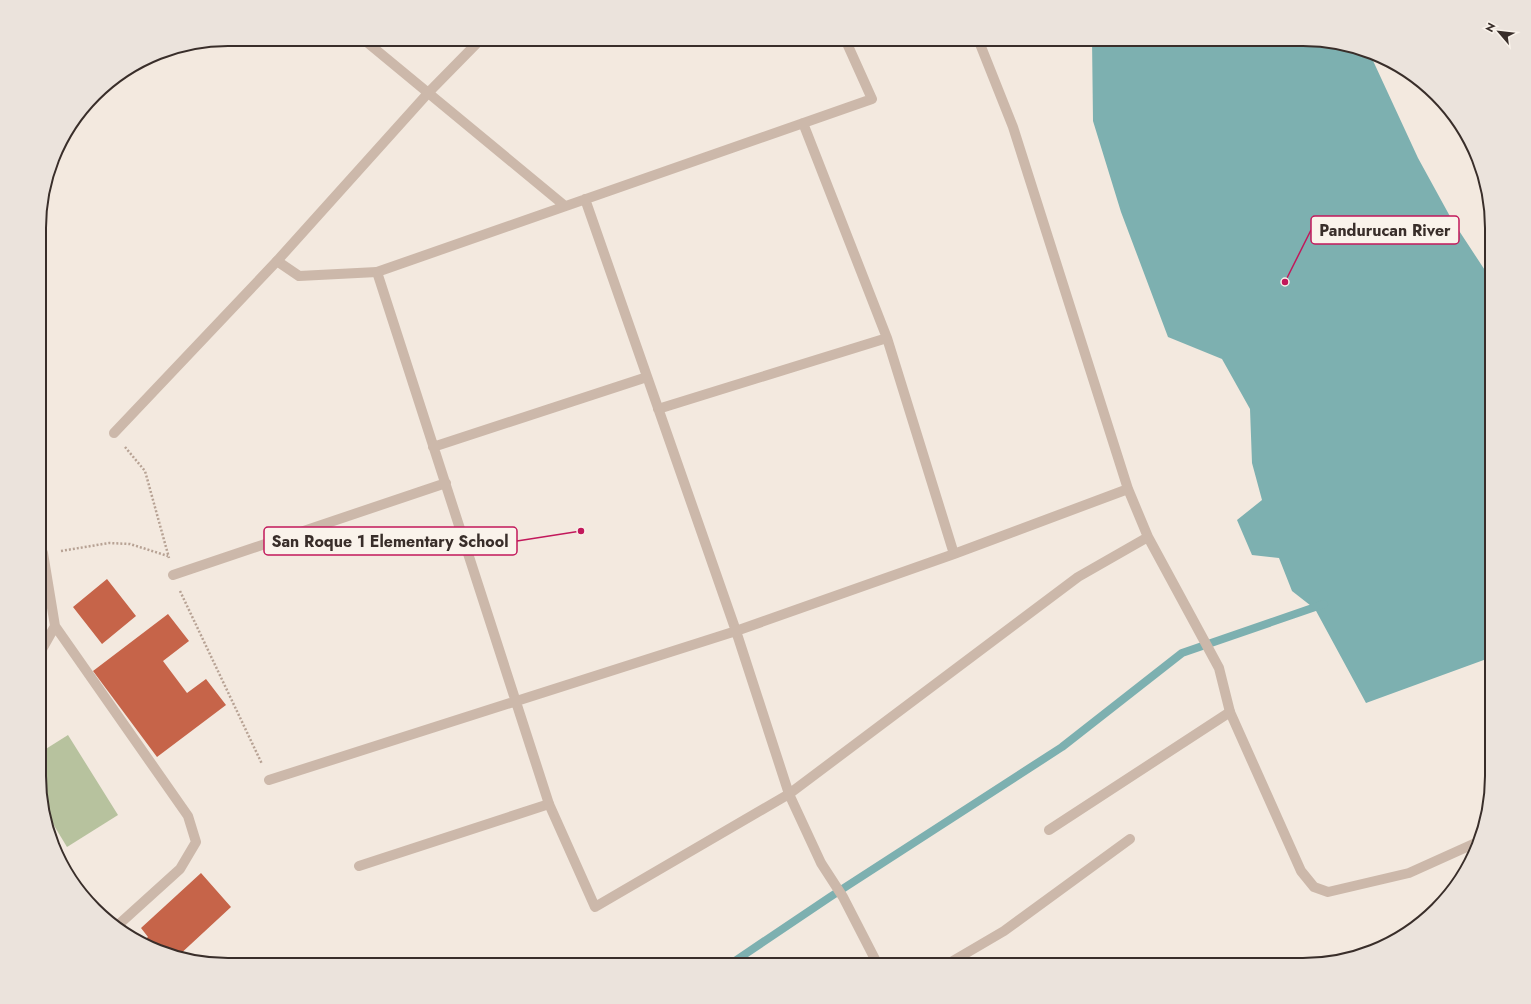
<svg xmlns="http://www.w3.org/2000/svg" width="1531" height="1004" font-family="Jost,sans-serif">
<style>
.green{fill:#b7c29e}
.water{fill:#7db0b0}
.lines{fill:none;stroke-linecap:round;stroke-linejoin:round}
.stream{stroke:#7db0b0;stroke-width:8}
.building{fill:#c66449}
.path{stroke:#b7a294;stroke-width:2.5;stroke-dasharray:2 2;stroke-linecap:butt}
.service{stroke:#ccb8aa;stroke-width:10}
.minor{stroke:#ccb8aa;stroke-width:10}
.rim{fill:none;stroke:#392e2a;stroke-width:2}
.leader{fill:none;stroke:#c2185b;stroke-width:1.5}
.callout-dot{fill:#c2185b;stroke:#faf3eb;stroke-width:1.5}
.callout{fill:#faf3eb;stroke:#c2185b;stroke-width:1.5}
.callout-label{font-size:16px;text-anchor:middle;font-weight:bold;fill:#392e2a}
</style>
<rect width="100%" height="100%" fill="#f3e9df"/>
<path class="green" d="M68,735L118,815L67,847L44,809L41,800V752Z"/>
<path class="water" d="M1092,39H1303L1363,49L1369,52L1418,158L1452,220L1492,281V657L1366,703L1315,609L1292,591L1279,558L1252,555L1237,520L1262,500L1252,463L1250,409L1222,359L1168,337L1121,212L1093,121Z"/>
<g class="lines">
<path class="stream" d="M729,965L830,897L1062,747L1182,653L1324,604"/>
</g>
<path class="building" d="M107,579L136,616L102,644L73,607Z
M168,614L189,641L163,661L187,693L206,679L226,705L157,757L93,671Z
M201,873L231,907L177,957L168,955L142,942L148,937L141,928Z"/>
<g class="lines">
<path class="path" d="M125,447L145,471L169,558
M61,551L109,543L130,544L168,556
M180,591L262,764"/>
<path class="service" d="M277,261L299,276L377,272
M41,549L43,553L55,626L188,816L196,842L180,869L117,926
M41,651L55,626
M1049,830L1230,712
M359,866L549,804
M946,965L1004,931L1130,839"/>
<path class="minor" d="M363,39L565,206
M845,39L872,99L377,272L549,804L595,907L789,794L1078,577L1148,537
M978,39L1013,127L1128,489L1148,537L1219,668L1230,712L1301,871L1314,887L1328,892L1409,873L1480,841
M803,123L887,338L954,554
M585,199L736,631L789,794L821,863L843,897L878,965
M658,409L887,338
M114,433L277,261L429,92L481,39
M433,447L647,377
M173,575L446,483
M269,780L736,631L954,554L1128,489"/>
</g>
<path d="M0 0H1531V1004H0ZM228 46H1303A182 182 0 0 1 1485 228V776A182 182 0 0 1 1303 958H228A182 182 0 0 1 46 776V228A182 182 0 0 1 228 46Z" fill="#ebe3dc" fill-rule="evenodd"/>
<path class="rim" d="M228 46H1303A182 182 0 0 1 1485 228V776A182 182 0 0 1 1303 958H228A182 182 0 0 1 46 776V228A182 182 0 0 1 228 46Z"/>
<path class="leader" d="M1285 282L1311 230M581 531L517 541"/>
<g class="callout-dot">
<circle cx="1285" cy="282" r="4"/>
<circle cx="581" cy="531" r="4"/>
</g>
<g class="callout">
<rect x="1311" y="216" width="148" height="28" rx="4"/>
<rect x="264" y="527" width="253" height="28" rx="4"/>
</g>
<g class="callout-label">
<text x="1385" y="236">Pandurucan River</text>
<text x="390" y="547">San Roque 1 Elementary School</text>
</g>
<g transform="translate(1499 32) rotate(298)" stroke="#faf3eb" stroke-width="3" paint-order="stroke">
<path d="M0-3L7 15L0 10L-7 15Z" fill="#392e2a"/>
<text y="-6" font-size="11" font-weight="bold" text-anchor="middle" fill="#392e2a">N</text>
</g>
</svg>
